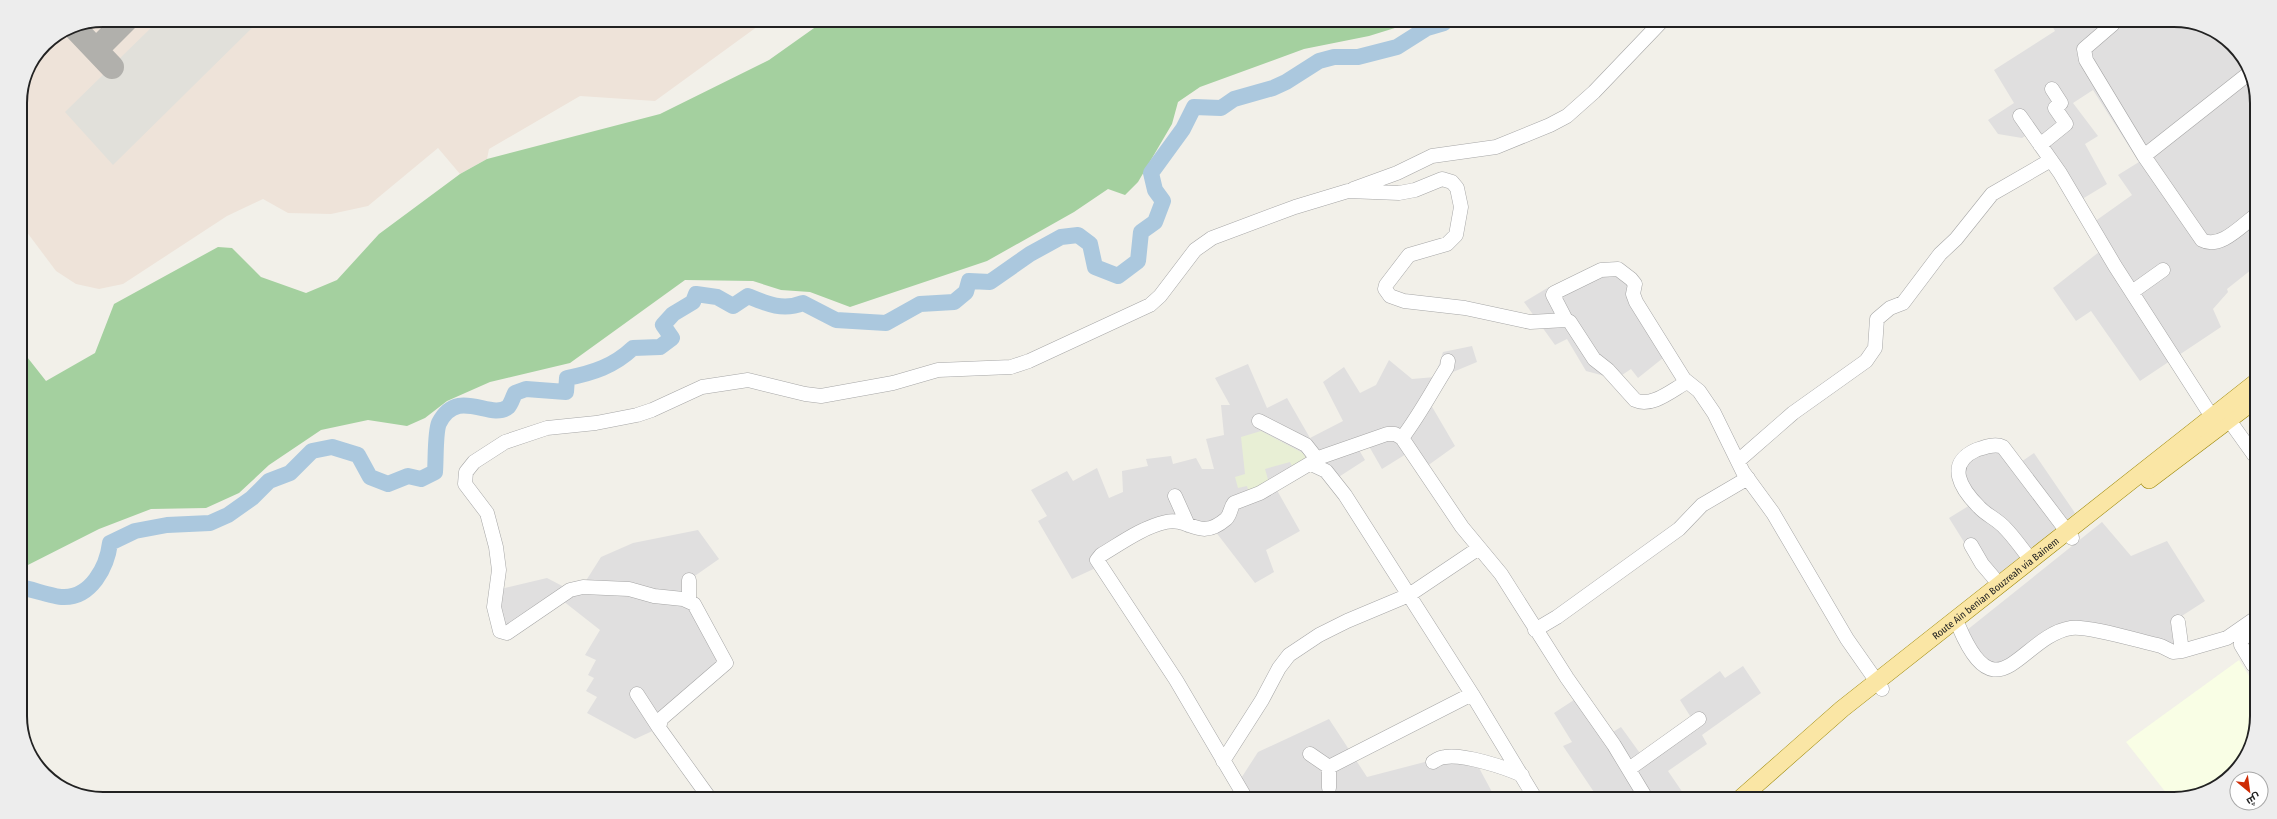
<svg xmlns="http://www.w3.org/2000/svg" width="2277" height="819" font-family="'Fira Sans Condensed',Cairo,sans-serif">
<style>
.residential{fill:#e0dfdf}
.education{fill:#f9fee5}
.military{fill:#eee3d9}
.airport{fill:#e1e0da}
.farmland{fill:#e8efd5}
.forest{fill:#a4d09f}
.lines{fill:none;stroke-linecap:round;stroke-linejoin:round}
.river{stroke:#abc8de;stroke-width:16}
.taxiway{stroke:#b1b0ac;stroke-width:24}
.minor-casing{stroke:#a6a6a6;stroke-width:15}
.major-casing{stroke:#9b8704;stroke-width:18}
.minor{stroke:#fff;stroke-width:14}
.major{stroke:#fae6a5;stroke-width:17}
.labels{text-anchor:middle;stroke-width:3.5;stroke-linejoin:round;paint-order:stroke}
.street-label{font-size:10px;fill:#222;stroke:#fff}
.rim{fill:none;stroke:#222;stroke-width:2}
</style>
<rect width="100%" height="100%" fill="#f2f0e9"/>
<path class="residential" d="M2051,24H2200L2240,52L2257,98L2256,266L2227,289L2228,292L2213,309L2221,327L2140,381L2091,311L2076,321L2053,288L2108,245L2094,222L2132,195L2118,175L2139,162L2093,90L2073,103L2098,136L2085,144L2107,184L2079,201L2033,131L2022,138L1998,134L1988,120L2014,103L1994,70L2055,31Z
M1601,270L1631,279L1668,354L1638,378L1631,369L1616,379L1586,371L1567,339L1555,345L1524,302L1549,287L1554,293Z
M1472,346L1477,362L1453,372L1431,405L1455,446L1423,469L1411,451L1382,469L1366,441L1356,445L1365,460L1334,480L1317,466L1274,485L1300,531L1266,550L1274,572L1255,583L1212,527L1177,521L1101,555L1100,566L1072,579L1038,521L1047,516L1031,490L1067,471L1073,481L1097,468L1109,498L1123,492L1122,471L1148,466L1146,459L1171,456L1173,464L1196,458L1202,469H1214L1206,439L1224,435L1221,405H1230L1215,378L1248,364L1267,408L1287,398L1310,438L1343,421L1323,382L1344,367L1360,393L1376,385L1389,360L1412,379L1435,377L1443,352Z
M1994,445L2018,464L2034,453L2075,513L1989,582L1949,518L1975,502L1958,469Z
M2102,522L2131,556L2167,541L2205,601L2174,621L2182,651L2079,628L1999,670L1962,634Z
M698,530L719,559L689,580V601L726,663L659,728L635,739L587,713L597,697L586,691L594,678L588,675L596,660L585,655L600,630L558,597L507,633L496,590L547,578L570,590L582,587L601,557L633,543Z
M1743,666L1761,693L1702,735L1707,744L1668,771L1683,793L1677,798H1598L1563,746L1572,742L1554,713L1580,696L1608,735L1621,727L1642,756L1692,719L1680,700L1720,671L1725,678Z
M1329,719L1367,777L1444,757L1478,766L1492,792L1484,798L1229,797L1258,752Z"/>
<path class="education" d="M2239,660L2253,682V742L2232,771L2208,787L2171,799L2126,742Z"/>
<path class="military" d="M104,20L765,21L655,101L580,96L489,149L487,159L460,174L438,148L368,206L331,214L288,213L263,199L227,216L123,284L99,289L76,284L56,271L20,223V98L26,71L45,44L72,26Z"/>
<path class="airport" d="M159,20H260L113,165L65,112Z"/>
<path class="farmland" d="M1261,431L1303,453L1308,461L1294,470L1290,462L1265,469L1269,483L1249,493L1247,486L1238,488L1235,477L1245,474L1241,437Z"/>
<path class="forest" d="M824,21L1411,23L1369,36L1304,49L1200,87L1178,102L1172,124L1138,182L1125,195L1108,189L1074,212L987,261L850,307L810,292L781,290L753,281L685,280L570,363L490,382L447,401L425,418L407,426L368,420L321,430L269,465L239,493L206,508L151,509L99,529L20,569V348L46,381L95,353L114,304L218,247L232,248L261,277L306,293L337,280L379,234L460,174L487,159L660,114L769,60Z"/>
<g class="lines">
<path class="river" d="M20,587C32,589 53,597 63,597C91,598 107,567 110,543L135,531L167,525L210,523L228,515L252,498L269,481L290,473L312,451L332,447L358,455L370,477L388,484L408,476L421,479L435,472C436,460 435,432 439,423C458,386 490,421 508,407C511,404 513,397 515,393L526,389L566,392L567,378C593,373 614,366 633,348L660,347L672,338L663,325L673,314L693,302L696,294L717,297L733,306L748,296C767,304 783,311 803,303L836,320L886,323L920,304L954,302L966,292L969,281L990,282L1030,254L1061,237L1078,235L1090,244L1095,267L1118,276L1138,261L1141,232L1155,222L1163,201L1155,190L1151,173L1183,129L1194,107L1221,108L1234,99L1273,88L1286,82L1319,61L1334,57H1358L1397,47L1427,28L1444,23"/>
<path class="taxiway" d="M73,26L112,67
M96,50L126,20"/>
<defs>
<path id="minor" d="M2113,24L2084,49L2086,60L2144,156L2202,240C2220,250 2242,225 2256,215
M2020,116L2060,173L2115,266L2212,417
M2040,145L2066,124L2055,108L2061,103L2052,89
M2144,156L2248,74
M1353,189L1397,173L1432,156L1496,147L1550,125L1567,116L1594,92L1660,23
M2132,292L2163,270
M1566,320L1553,295L1554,293L1601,270L1618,269L1631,279L1635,284L1633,294L1636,302L1684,379L1699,391L1714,413L1743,472L1773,513L1847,639L1882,689
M2229,420L2254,455
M1259,421L1306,445L1317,459
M1402,438C1419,416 1432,391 1447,367L1448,361
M1738,461L1793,413L1866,361L1875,348L1877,319L1890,308L1903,303L1940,254L1956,239L1992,194L2051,160
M1311,464L1326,471L1345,495L1472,694L1535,798
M1175,496L1188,525
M1971,545L1982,564L1999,584
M2030,559C2022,549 2014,537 2005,528C1997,519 1986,515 1979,507C1961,489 1945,464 1976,450C1985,447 1995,443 2003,447L2072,538
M689,601V580
M1959,627C1998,718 2021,636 2071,628C2088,625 2142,642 2161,646L2173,652L2182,651L2178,622
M1535,630L1557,617L1679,529L1702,505L1748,478
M2182,651L2227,638L2253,620
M2253,665L2241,645V640L2253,631
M637,694L659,728
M1310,754L1329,767V788
M1223,761L1262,700L1279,668L1289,655L1319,635L1347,621L1409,595L1479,548
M1433,762C1436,760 1441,757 1445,757C1464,754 1504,767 1522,775
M1329,767L1472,694
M1629,769L1699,719
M708,796L659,728L661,719L726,663L694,604L683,599L654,596L629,589L583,587L570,590L507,633L500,631L494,607L499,570L496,547L487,513L465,484L466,472L474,462L505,442L547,428L596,423L637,415L652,410L702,387L748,380L805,394L821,396L893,383L938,370L1011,367L1029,361L1150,305L1160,296L1195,250L1212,238L1295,207L1348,191L1399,193L1415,190L1442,179L1452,182L1457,188L1461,207L1456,235L1447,244L1409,255L1386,285L1385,289L1390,296L1404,301L1465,308L1530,322L1566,320L1570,322L1594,359L1608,370L1635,400C1652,408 1672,390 1687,382
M1245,797L1176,680L1097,560L1101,555C1121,543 1143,527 1166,522C1190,517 1199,542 1226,519C1231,514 1230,508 1234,503L1260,493L1321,457L1387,434H1395L1402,438L1462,527L1501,574L1567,678L1614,745L1646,798"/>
<g id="major">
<path d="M2149,480L2255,400"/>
<path id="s1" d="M1741,798L1842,709L2255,383"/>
</g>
</defs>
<use href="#minor" class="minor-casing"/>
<use href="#major" class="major-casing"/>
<use href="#minor" class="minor"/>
<use href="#major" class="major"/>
</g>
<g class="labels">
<g class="street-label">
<text dy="4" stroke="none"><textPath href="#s1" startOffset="330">Route Ain benian Bouzreah via Bainem</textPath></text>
</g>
</g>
<path d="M0 0H2277V819H0ZM103 27H2174A76 76 0 0 1 2250 103V716A76 76 0 0 1 2174 792H103A76 76 0 0 1 27 716V103A76 76 0 0 1 103 27Z" fill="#ededed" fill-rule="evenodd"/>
<path class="rim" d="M103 27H2174A76 76 0 0 1 2250 103V716A76 76 0 0 1 2174 792H103A76 76 0 0 1 27 716V103A76 76 0 0 1 103 27Z"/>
<g transform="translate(2249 791) rotate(151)"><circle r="19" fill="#ffffff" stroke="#a7a7a7"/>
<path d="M0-3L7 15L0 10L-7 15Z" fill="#ce2c05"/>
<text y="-6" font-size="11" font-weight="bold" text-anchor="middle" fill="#222222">ش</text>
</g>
</svg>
